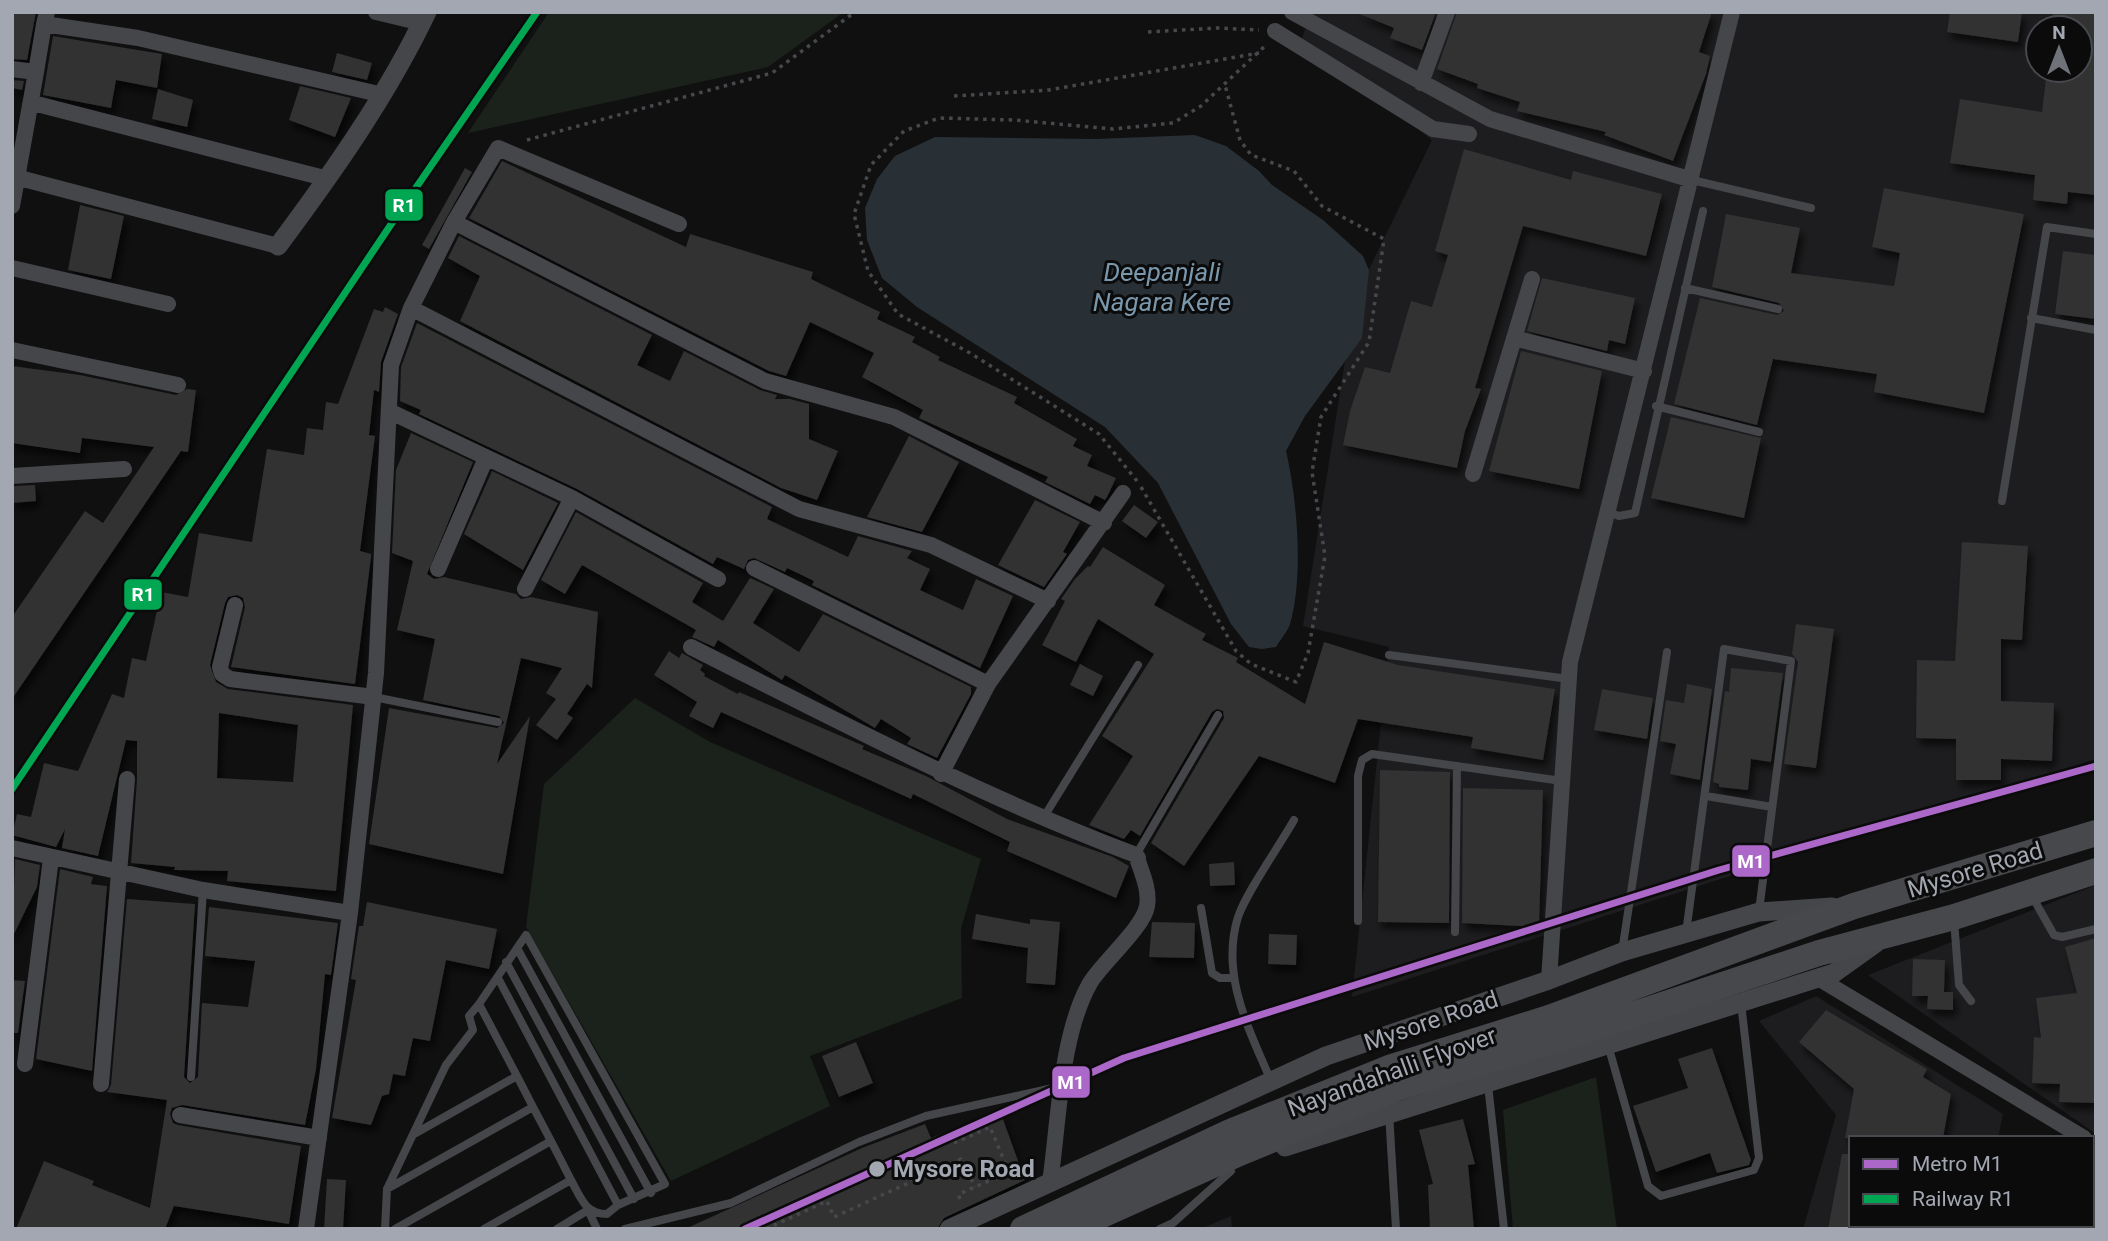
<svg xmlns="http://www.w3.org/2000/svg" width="2108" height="1241" font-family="Roboto,sans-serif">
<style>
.built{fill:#1d1d1f;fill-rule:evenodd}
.green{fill:#1b211b}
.water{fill:#283035}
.building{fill:#313133;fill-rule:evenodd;filter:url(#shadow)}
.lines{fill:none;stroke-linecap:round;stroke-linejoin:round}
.path{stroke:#46484b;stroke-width:3.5;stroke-dasharray:3.5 5;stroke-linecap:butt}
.service{stroke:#454649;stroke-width:8}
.minor{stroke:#454649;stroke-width:16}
.tertiary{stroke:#454649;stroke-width:19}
.trunk{stroke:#47484b;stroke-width:26}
.rail-1-casing{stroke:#0b0b0c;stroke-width:12}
.rail-1{stroke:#00a651;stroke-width:7}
.metro-1-casing{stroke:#0b0b0c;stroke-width:12}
.metro-1{stroke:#ac68c9;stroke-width:7}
.stop-dot{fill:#a2a7b1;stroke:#0b0b0c;stroke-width:2.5}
.labels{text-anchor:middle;stroke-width:6;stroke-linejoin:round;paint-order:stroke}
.street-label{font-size:24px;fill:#a2a7b1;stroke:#0b0b0c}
.stop-label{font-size:24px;font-weight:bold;fill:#a2a7b1;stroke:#0b0b0c;text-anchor:start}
.water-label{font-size:26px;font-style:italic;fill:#7a97ac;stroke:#0b0b0c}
.line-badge{stroke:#0b0b0c;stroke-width:2.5}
.badge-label{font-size:19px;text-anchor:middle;font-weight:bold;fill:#fff}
</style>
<defs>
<filter id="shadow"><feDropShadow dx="4" dy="7" stdDeviation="3.5" flood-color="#0009"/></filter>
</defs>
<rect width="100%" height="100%" fill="#101011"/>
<path class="built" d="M1311,12H2096V759L1352,997L1389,647L1303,626L1355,298L1432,140L1301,41ZM2038,28H2080V70H2038Z
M2096,885V1134L1868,975Z
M1816,996L2003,1114L1998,1138H1851V1225H1981L1980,1229H1803L1836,1115L1759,1021Z
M1231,1216L1232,1229H1200Z"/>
<path class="green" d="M549,12H844L768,67L468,133Z
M635,698L710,742L981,859L961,929L962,998L810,1056L830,1106L671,1181L526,927L544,784Z
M1596,1077L1617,1229H1513L1503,1110Z"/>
<path class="water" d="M1195,135L1226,146L1259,171L1272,185L1323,220L1363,256L1369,270L1362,338L1305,416L1286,451C1297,498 1304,576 1290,624C1288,631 1280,640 1276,647L1262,649L1249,647L1231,624L1158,483L1105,427L917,307L882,278L867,240L865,208L877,179L895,156L935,137L1096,139Z"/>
<path class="building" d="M12,12H36L27,60L12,59Z
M1355,12H1436L1422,50L1390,38L1394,28Z
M1457,12H1712L1699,52L1710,56L1706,74L1673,161L1604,135L1606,132L1517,111L1520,102L1477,88L1478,84L1437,69Z
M1950,12H2022L2018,42L1947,32Z
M2053,12H2096V195L2068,192L2067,204L2033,200L2035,175L1950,163L1960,99L2042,112L2047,70H2080V28H2052Z
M53,36L162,54L157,88L116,80L111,108L43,95Z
M337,53L372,63L367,80L332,72Z
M12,80L24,81L22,90L12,88Z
M300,86L351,98L335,137L289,120Z
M158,89L193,100L187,127L152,119Z
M1464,149L1571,180L1573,171L1662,194L1646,256L1523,226L1475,388L1481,389L1465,431L1457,468L1343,445L1350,411L1365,367L1390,373L1411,301L1432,307L1448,255L1435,251Z
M502,161L686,247L690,234L813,272L811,279L880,312L877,319L915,337L912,342L940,357L938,360L1017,397L1014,403L1077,439L1073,446L1092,455L1087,466L1116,478L1107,497L1105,500L1095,495L1090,504L1045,482L1048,477L919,418L923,410L862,377L874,353L810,322L786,376L769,371L469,218Z
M465,168L472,172L429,249L422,245Z
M1884,188L2024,214L1984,413L1874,392L1877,374L1773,359L1757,425L1674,404L1700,298L1777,315L1784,311L1779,303L1712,287L1726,214L1800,228L1791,273L1894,286L1900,253L1872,247Z
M80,205L124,216L111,279L68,270Z
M459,236L652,335L637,365L670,381L684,351L760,390L777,395L775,399H790L809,404V439L838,451L817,500L781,488L460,321L480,276L448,258Z
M2063,251L2096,255V319L2055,314Z
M1542,278L1635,298L1625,344L1609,340L1607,351L1527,331Z
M385,307L398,314L381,362L379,392L374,390L369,435L375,436L360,551L371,554V557L355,684L231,667L245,607L243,598L237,595L228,597L225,603L210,665L216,682L228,689L353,705L336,891L227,881L228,871L174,870L175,867L131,863L137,780V741L126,740L98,856L62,848L65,829L56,847L12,835L17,814L31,817L44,763L78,771L112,694L124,698L132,658L146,661L161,592L188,597L199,533L252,542L267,449L304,455L307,428L323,430L326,402L338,404L374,309L383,312ZM219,713L298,725L293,782L217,778Z
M417,323L772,507L767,519L848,557L858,536L912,551L907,558L930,569L920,590L963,610L976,579L1013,596L980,668L812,585L814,581L787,568L785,572L754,558L748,560L744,569L717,557L713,564L577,489L419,414L421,410L400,401L401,367Z
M1521,351L1602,371L1579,489L1489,471Z
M12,366L80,375L176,395L187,389L196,390L188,452L181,451L12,699V617L85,511L103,523L154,447L82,438L80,453L12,443Z
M1671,417L1761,438L1744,518L1651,498Z
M411,433L473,462L427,574L434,579L444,577L516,594L521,599L531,597L598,612L592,688L587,684L567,714L573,718L557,740L536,725L556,699L546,693L562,668L521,658L497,764L530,716L503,874L369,844L389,708L497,728L504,723L499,716L423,700L435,639L397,630L413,561L392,553L396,470Z
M909,436L959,462L922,532L867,517Z
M492,471L558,503L523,570L464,534Z
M35,485L36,501L12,503V486Z
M1035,500L1080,522L1063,552L1067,554L1044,587L998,565Z
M1134,505L1158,522L1146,538L1122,521Z
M576,512L703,583L692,602L723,621L750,578L774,589L753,623L799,652L823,614L971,687V694L937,758L907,744L911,738L881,719L875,728L785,675L782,680L718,640L714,647L692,637L696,630L582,565L565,594L541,580Z
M1962,542L2028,546L2022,640L2001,639V701L2054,703L2052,761L2001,759V780H1956V739L1916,738L1917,660L1955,661Z
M1103,547L1165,585L1154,605L1206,634L1202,640L1238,658L1236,662L1305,704L1324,642L1398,665L1555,689L1543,760L1471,748L1473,737L1358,719L1335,783L1259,756L1184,866L1151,843L1224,718L1223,711L1217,709L1212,712L1140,836L1131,830L1124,839L1089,825L1133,756L1102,736L1154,654L1098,619L1076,662L1042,645L1065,601L1061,599L1075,579L1088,566L1090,567Z
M1796,624L1834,629L1816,768L1784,764L1798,662L1792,654Z
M669,651L679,658L682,653L703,665L700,670L705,674L704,676L738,694L739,692L864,746L862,749L926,776L1007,819L1113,857L1129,866L1116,898L1007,851L1010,842L913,794L911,799L721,712L713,728L689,716L697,702L654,675Z
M1080,664L1103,676L1093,696L1070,685Z
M1731,668L1783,673L1771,762L1751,759L1748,790L1719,787V784L1713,782L1725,691L1729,692Z
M1687,684L1712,689L1700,780L1670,774L1676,744L1660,741L1666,700L1684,703Z
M1602,689L1653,698L1647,739L1594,730Z
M1380,770L1450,772L1449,923L1378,922Z
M1463,788L1543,790L1539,927L1462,923Z
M15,859L40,865L37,887L12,938Z
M1234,862L1235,885L1210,886L1209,864Z
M60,869L93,877L91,884L107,886L92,1071L36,1059Z
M127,899L195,904L184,1077L190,1083L198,1077L202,1003L248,1007L255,961L205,956L209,907L338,923L331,975L325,974L316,1069L305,1125L182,1105L172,1108L170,1114L173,1123L178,1125L301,1146L289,1224L174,1206L165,1229H16L44,1161L94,1181L92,1185L150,1208L167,1100L107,1092L111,1085Z
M367,902L497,929L489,969L446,960L430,1041L413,1038L405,1076L393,1074L389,1094L382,1096L371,1125L332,1118L356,980L351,979L359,926H363Z
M976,914L1030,924V919L1060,922L1055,985L1026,983L1028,948L972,939Z
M1152,922L1195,923L1194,958L1149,957Z
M1269,934L1297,935L1296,965L1268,964Z
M2096,938V1103L2059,1102L2060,1084L2032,1083L2034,1037L2041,1038L2036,998L2077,993L2065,947Z
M1913,959L1945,960L1944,992H1953V1010L1927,1009L1928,996H1912Z
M12,980L25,981L18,1033H12Z
M1826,1010L1927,1069L1923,1077L1951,1094L1943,1138H1845L1854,1089L1799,1042Z
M856,1042L873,1083L839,1097L822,1056Z
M1712,1048L1751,1160L1749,1165L1717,1173L1710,1153L1656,1172L1633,1106L1688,1088L1678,1059Z
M1000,1111L1025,1180L944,1218L937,1229H685L862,1148L925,1124L931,1138Z
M1463,1119L1475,1164L1468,1165L1474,1229H1430L1428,1185L1433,1184L1419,1130Z
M1842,1154H1851V1229H1828Z
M327,1179L346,1180L343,1229H324Z"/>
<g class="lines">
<path class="path" d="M1148,32L1218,28L1259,30
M954,96L1049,90L1259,53
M527,140L772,73L855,12
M1137,481L1099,434L970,353L898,314L868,271L854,214L871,165L904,131L939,118L1014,120L1113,129L1173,123L1201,106L1266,45
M1141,487L1236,651L1251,664L1296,682L1308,653L1325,556L1312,472L1321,417L1369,342L1384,239L1322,206L1294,171L1251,155L1240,140L1225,85
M954,1143L990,1127L1009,1172L959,1194L960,1202
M766,1229L827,1201L834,1217L961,1159L975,1187"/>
<path class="service" d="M1692,180L1811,208
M1685,288L1778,309
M2031,318L2096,330
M1656,406L1759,432
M2002,501L2047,227L2096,234
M1608,512L1619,516L1635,513L1703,211
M1389,655L1569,679
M374,697L498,722
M1706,796L1772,807
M1042,820L1138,665
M1136,855L1218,715
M2032,896L2054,935L2062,937L2096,929
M1201,908L1212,973L1220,978H1234
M1954,920L1959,985L1971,1001
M1358,921V776L1362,760L1372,754L1562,781
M1455,932L1457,766
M1686,933L1724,649L1791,661L1759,911
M517,948L651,1193
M1622,952L1667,652
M506,962L634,1199
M498,978L618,1205
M479,1004L526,935L665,1184L618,1205L607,1214C585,1214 581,1198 571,1180L484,1229
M1608,1045L1648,1186L1661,1196L1754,1170L1759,1158L1741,1003
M191,1077L203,890
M1271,1081C1249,1029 1220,975 1238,917C1247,891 1280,845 1294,820
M1488,1085L1504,1229
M1389,1113L1396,1229
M416,1133L517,1076L533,1107
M387,1189L533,1107L551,1141
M385,1229L387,1189L446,1065L473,1030L469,1016L479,1004L517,1076
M395,1229L551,1141L571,1180
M557,1229L588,1210L597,1229
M625,1229L731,1203L859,1142L926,1116L1062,1086
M1160,1229L1173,1223L1231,1171"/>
<path class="minor" d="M47,12L44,24L138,38L383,95
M376,12L422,23
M1292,12L1490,119L1692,180
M1275,31L1433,129L1469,134
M12,69L36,72L44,24
M1421,83L1447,12
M33,103L328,179
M12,176L278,246
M12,206L36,72
M454,222L765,381L894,417L1104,523
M12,268L168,304
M411,308L799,509L931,545L1048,601
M1514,338L1644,371
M12,350L178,385
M391,412L572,498L718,579
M1473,474L1532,279
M12,476L124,469
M754,568L988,684
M438,569L486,458
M525,589L572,498
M235,605L220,667L222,674L230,679L374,697
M691,647C838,721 982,797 1136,855L1138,858
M941,774L988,684L1123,493
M12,848L203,890L350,913
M1818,978L2084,1138
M1549,980L1570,662L1732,12
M25,1064L51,858
M101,1084L127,779
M180,1115L319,1138
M1050,1182C1059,1122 1060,1036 1090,983C1101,964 1144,927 1147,906C1150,889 1141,871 1136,855
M306,1229L350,913L376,673L391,365L411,308L454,222L498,148L679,224
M1945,1229V1225"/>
<path class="tertiary" d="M278,246C333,172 387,96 427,12
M1285,1147L1834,973L1876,943
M949,1229L1326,1056L1549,980L1622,952L1759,912L1832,907"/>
<path class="trunk" d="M1023,1229L1230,1132L1389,1068L1549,1018L1854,906L2096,833
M1071,1229L1242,1152L1397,1088L1560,1039L1819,953L1954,917L2096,871"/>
<defs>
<path id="rail-1" d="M12,789L402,208L537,12"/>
</defs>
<use href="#rail-1" class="rail-1-casing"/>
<use href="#rail-1" class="rail-1"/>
<defs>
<path id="metro-1" d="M745,1229L1124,1058L1719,870L2096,766"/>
</defs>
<use href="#metro-1" class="metro-1-casing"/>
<use href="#metro-1" class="metro-1"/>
</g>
<circle class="stop-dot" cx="877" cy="1169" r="9"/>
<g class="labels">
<g class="street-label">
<text transform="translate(1975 870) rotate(-17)" y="8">Mysore Road</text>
<text transform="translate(1431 1021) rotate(-19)" y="8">Mysore Road</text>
<text transform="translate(1392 1072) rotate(-20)" y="8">Nayandahalli Flyover</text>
</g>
<g class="stop-label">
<text x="893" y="1177">Mysore Road</text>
</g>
<g class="water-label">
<text x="1162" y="281">Deepanjali<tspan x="1162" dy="30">Nagara Kere</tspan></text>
</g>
</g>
<g class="line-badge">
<rect x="384" y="188" width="40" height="34" rx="7" fill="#00a651"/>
<rect x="123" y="578" width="40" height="33" rx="7" fill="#00a651"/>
<rect x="1731" y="844" width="40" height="34" rx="7" fill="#ac68c9"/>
<rect x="1051" y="1065" width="40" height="34" rx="7" fill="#ac68c9"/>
</g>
<g class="badge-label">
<text x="404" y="212">R1</text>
<text x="143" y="601">R1</text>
<text x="1751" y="868">M1</text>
<text x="1071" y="1089">M1</text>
</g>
<rect width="2108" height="1241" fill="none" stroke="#a2a7b1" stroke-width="28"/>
<rect x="1849" y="1136" width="245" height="91" fill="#0b0b0c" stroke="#47494e" stroke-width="2"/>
<rect x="1863" y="1159" width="35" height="10" fill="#ac68c9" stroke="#47494e" stroke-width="2"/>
<text x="1912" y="1171" font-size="21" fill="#a2a7b1">Metro M1</text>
<rect x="1863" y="1194" width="35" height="10" fill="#00a651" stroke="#47494e" stroke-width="2"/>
<text x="1912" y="1206" font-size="21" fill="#a2a7b1">Railway R1</text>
<g transform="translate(2059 49)"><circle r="33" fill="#0b0b0c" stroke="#47494e" stroke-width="2"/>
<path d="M0-5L12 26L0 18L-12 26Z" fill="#6f7279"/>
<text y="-10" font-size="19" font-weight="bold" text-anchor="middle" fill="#a2a7b1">N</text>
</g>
</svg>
